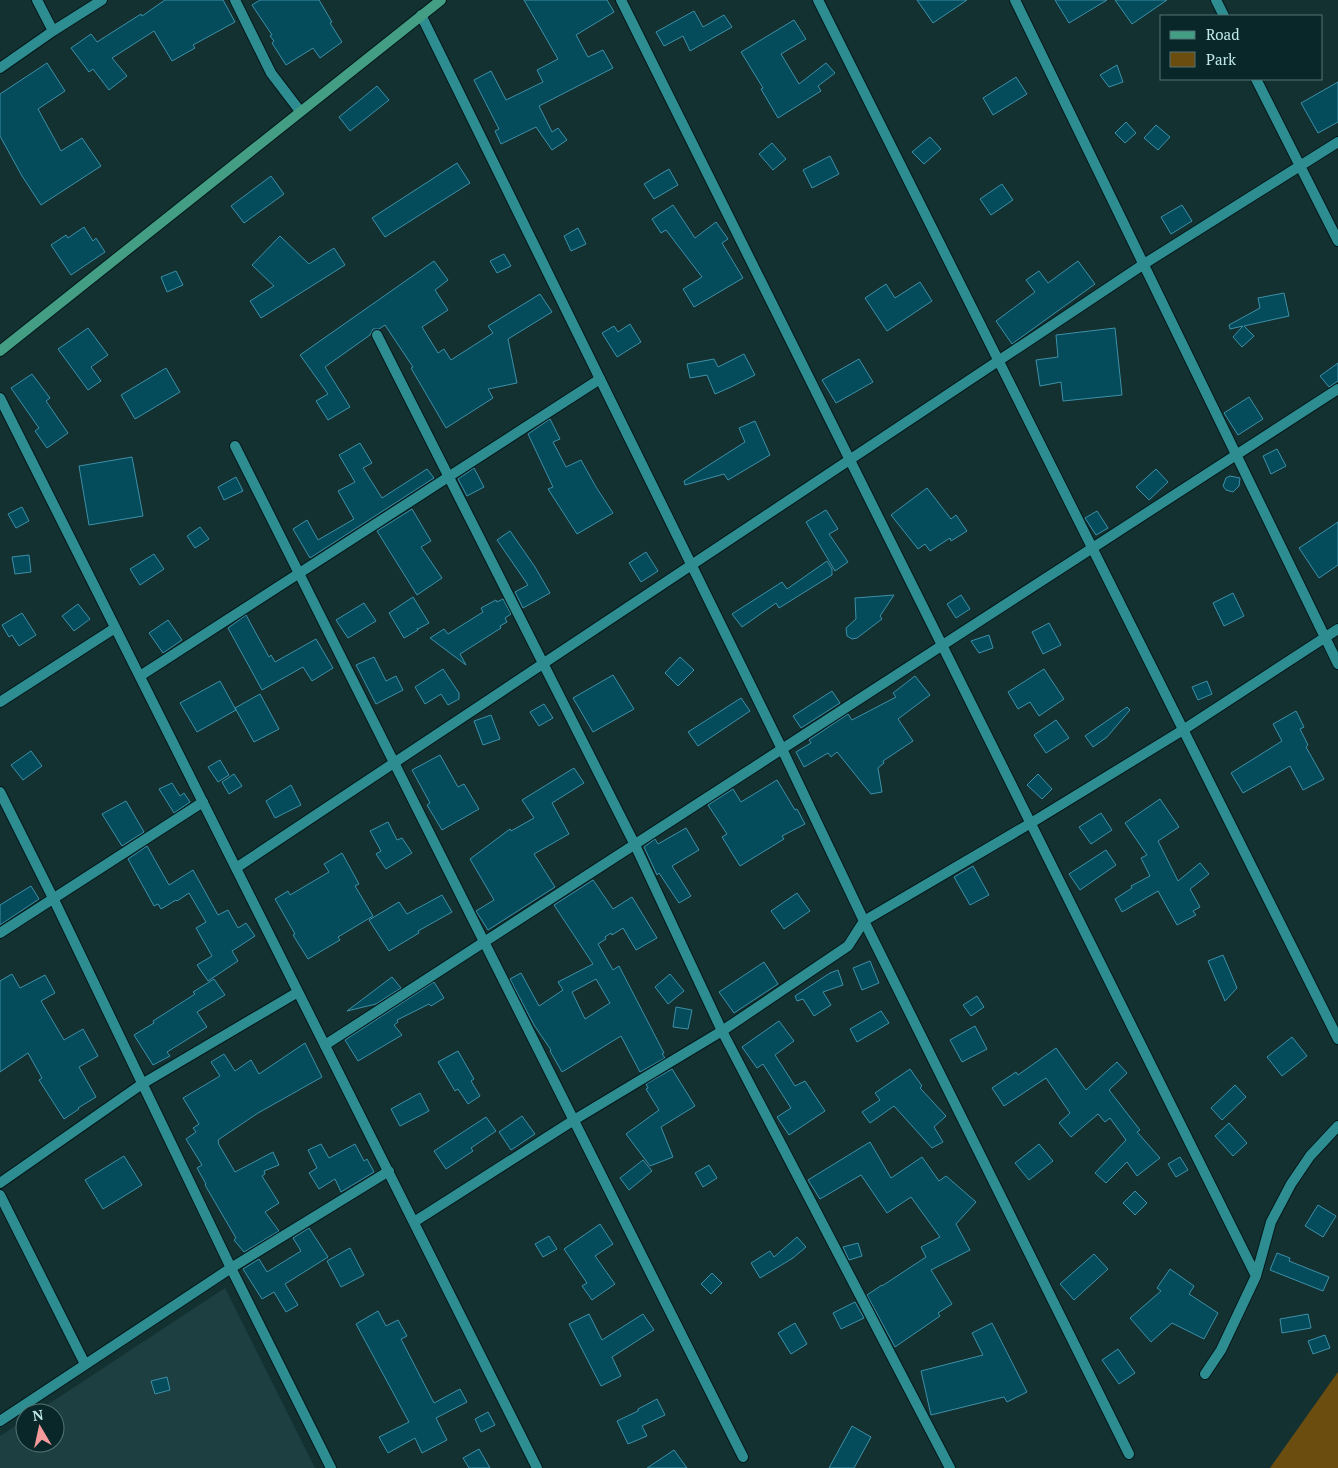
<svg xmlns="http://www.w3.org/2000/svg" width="1338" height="1468" font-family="'PT Serif',serif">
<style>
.built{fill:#1e3f41}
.green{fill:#6c4d10}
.building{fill:#044b5c;stroke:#3d90a7;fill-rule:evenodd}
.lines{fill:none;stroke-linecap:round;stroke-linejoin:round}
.pedestrian-casing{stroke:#00181a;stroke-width:12}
.minor-casing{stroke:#00181a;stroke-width:12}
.secondary-casing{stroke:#00181a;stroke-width:12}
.pedestrian{stroke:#2d8d91;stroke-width:10}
.minor{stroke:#2d8d91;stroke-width:10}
.secondary{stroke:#439e84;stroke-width:10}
</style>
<rect width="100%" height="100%" fill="#143132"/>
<path class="built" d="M225,1288L315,1468H0V1436L25,1420V1443H55V1413H35Z"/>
<path class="green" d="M1338,1372V1468H1270Z"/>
<path class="building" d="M165,0H223L235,22L193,45L195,48L172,61L154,31L112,58L127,76L109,90L93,69L89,72L71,48L91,34L97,42L141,14L142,16Z
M260,0H319L332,22L330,23L342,42L320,58L313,48L286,65L272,43L274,41L270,36L272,35L252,5Z
M524,0H607L614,12L576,35L588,57L603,50L613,68L539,106L552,132L558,128L567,140L552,150L536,127L501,144L495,131L499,129L474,80L491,71L506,100L543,82L537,70L558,59Z
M917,0H967L933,23Z
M1055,0H1107L1069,23Z
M1115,0H1167L1132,24Z
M694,11L703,27L724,15L732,27L690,51L683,36L664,46L656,32Z
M794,20L806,39L781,54L799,84L826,63L835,73L818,86L821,91L778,118L761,89L763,88L741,52Z
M47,63L65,91L38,109L61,151L82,138L101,166L41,205L22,176L0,136V94Z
M1117,65L1123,82L1109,87L1100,75Z
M1016,77L1027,94L993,115L983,98Z
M1338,82V122L1318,133L1301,103Z
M377,86L389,100L350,131L339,117Z
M1126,122L1136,133L1125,143L1115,133Z
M1156,125L1170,137L1158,150L1144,138Z
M930,137L941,149L924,164L912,152Z
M772,143L786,159L773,170L759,154Z
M830,156L839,174L812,188L803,170Z
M457,163L470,183L385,237L372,218Z
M669,169L678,185L654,199L644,184Z
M271,176L284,194L244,223L231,206Z
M1002,184L1013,200L991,215L980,199Z
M673,205L695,238L716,222L728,239L722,243L743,278L694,307L683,289L702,277L666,230L661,233L652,219Z
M1182,205L1192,221L1171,234L1161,217Z
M84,227L93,241L96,238L105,252L71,275L51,245L66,235L68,238Z
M578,228L586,244L571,251L564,236Z
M280,236L309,264L334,248L345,265L261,318L250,301L274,286L252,265Z
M504,254L511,266L497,273L490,261Z
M434,261L448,280L435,290L448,310L422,327L438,353L444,349L451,360L493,333L488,326L540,294L552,312L508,339L517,383L488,389L493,398L446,428L411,368L413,367L385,325L379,329H373L370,335L325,367L350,407L328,420L316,401L328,394L300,355Z
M1078,261L1095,284L1012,344L996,321L1035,292L1026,280L1039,271L1048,283Z
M176,271L183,285L167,292L161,277Z
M920,282L932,301L887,331L865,298L886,284L895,298Z
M1284,293L1289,316L1244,326L1254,336L1242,347L1233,337L1243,326L1230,329L1229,325L1260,308L1258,298Z
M630,324L641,342L617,357L602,333L614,326L618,332Z
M88,328L108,355L91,367L101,381L88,390L58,349Z
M1115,328L1122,395L1063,401L1061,382L1040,386L1036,360L1058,357L1056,335Z
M744,354L755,375L731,387L715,394L707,375L690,378L687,364L714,359L718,367Z
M859,359L873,382L836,403L822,380Z
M1338,363V381L1329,387L1320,376Z
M166,368L180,392L135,419L121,395Z
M32,374L50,398L46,401L68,433L47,448L35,431L39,428L11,388Z
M1249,397L1263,419L1238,435L1224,413Z
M550,419L560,439L553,442L566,467L581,460L596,487L613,513L577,534L548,489L553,487L528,434Z
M755,421L770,455L728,480L724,474L685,485L684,481L745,442L739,428Z
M360,443L372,463L363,468L382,498L427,469L434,478L310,558L293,529L307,520L318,540L354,519L338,491L355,482L339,455Z
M1277,449L1286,466L1271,474L1263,456Z
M132,457L143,516L89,525L79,466Z
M474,468L484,487L467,496L458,479Z
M1156,469L1168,482L1149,500L1136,487Z
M1230,476L1240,478L1239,486L1233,492L1226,490L1223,486L1226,478Z
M236,477L243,491L224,500L218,487Z
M927,488L951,519L956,515L967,531L951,541L950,538L930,551L925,544L918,549L891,515Z
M22,507L29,521L16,528L8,514Z
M412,509L431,541L421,547L442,578L417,595L377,531Z
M826,510L838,529L829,534L848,562L835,571L806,522Z
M1097,511L1108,528L1096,535L1085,518Z
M1338,522V565L1319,578L1299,548Z
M200,527L209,539L195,548L187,536Z
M510,531L535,567L550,593L523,608L515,592L528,585L497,540Z
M646,552L658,571L641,582L629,563Z
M154,554L164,569L140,585L130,569Z
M29,555L31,572L15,574L12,557Z
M827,561L832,569V575L779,608L776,603L742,627L732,614L782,582L787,589Z
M1233,593L1244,616L1224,626L1213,603Z
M894,595L880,616L882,619L857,638L852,639L847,636L846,628L856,619L855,598Z
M961,595L970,609L956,618L947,604Z
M413,597L429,623L418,629L417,628L418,630L404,638L389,613Z
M503,599L511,614L505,618L507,622L500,626L501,628L460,654L466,665L430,638L444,629L448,634L483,612L481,608L496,600L497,602Z
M364,603L376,621L348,638L336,620Z
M78,604L90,619L74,631L62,616Z
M22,613L36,635L19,646L12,635L9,637L2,625Z
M246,615L269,657L271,655L275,662L316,639L333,668L312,681L303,667L262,690L228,628Z
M168,620L182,640L163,653L149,633Z
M1049,623L1061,645L1043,654L1032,632Z
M989,635L993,648L979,653L971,641Z
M374,657L386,681L396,676L403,690L376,704L356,665Z
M680,657L694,670L678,686L665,673Z
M443,669L459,693V699L448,705L441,694L425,704L415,687Z
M1044,669L1064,699L1039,716L1030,702L1018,709L1008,692Z
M613,675L634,709L593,732L573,698Z
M915,676L930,695L898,719L913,741L883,761L884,763L878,768L882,792L871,794L837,752L831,757L828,753L804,767L796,752L811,743L809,740L848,714L852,720L896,697L893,693Z
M220,681L236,710L197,732L180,703Z
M1207,681L1212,694L1198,700L1192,687Z
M832,691L840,703L801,728L793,716Z
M260,694L279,729L254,742L235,708Z
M741,698L750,711L698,746L688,732Z
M544,704L553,718L539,726L530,712Z
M1127,707L1130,710L1107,737L1093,747L1085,736Z
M1296,711L1304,727L1300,729L1308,745L1306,747L1324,779L1303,790L1290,766L1243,793L1231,773L1282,741L1273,724Z
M491,715L500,739L483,745L474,721Z
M1056,720L1069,738L1046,753L1034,735Z
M31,751L42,766L23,780L11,765Z
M440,755L458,787L464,784L479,809L442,830L427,805L430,803L412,770Z
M220,760L229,775L218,782L208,767Z
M574,768L584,783L552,803L569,834L534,854L555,887L488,930L476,911L494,900L470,859L510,829L511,831L534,818L522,800Z
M234,774L242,786L229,794L222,782Z
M1038,774L1052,789L1042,799L1027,785Z
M777,780L795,810L797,809L805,824L782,836L784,839L740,866L722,837L727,834L708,805L733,789L741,802Z
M172,783L180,796L184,793L190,802L174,813L159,789Z
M291,785L301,805L275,818L266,801Z
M1160,799L1179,827L1158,841L1178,881L1200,863L1209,874L1190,889L1200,907L1193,911L1196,915L1177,925L1158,891L1122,912L1115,899L1132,888L1131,886L1150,876L1141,858L1147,855L1125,823Z
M126,801L144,832L122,846L102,814Z
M1101,813L1112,830L1091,844L1079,827Z
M388,822L397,840L402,838L412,853L386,869L376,854L381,851L370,831Z
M686,828L699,850L672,866L691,896L679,903L659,873L657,875L644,847L655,839L658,844Z
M147,846L169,885L193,870L218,915L228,910L238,928L246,923L255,936L232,951L238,961L208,981L197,965L212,956L196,928L206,922L189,893L177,901L176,900L161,909L158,904L154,906L128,859Z
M1106,850L1116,865L1080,890L1069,874Z
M342,853L359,884L355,886L373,916L338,937L340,940L308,959L293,935L295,934L275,899L288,891L290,895L329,872L324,864Z
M973,866L989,895L970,905L954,877Z
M593,880L613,909L632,897L657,938L636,950L623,928L612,935L611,933L605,937L606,939L598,944L613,970L619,966L664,1053L662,1054L665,1058L640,1072L621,1036L562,1072L550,1051L551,1050L534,1025L510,979L521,973L539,1006L563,990L558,982L593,964L554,905ZM596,979L610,1003L585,1019L572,992Z
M31,886L39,899L0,925V905Z
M797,893L810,911L784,929L771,911Z
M442,895L452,912L418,931L419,933L389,951L369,920L399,902L407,914Z
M1223,955L1237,988L1225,1001L1208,961Z
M870,961L879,983L862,990L853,968Z
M764,962L778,984L734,1013L719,992Z
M838,970L843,985L823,992L831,1005L814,1016L803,999L797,1001L795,996L830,973Z
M12,974L20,988L45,975L55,993L41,1001L64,1040L83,1029L98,1056L79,1067L96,1097L78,1108L79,1109L64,1119L39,1080L42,1078L28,1053L0,1072V981Z
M670,974L684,991L668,1004L655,987Z
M392,977L401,988L376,1004L347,1011Z
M214,979L225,995L197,1012L207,1027L167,1052L170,1056L153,1065L134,1035L154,1023L153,1021L195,994L193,992Z
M434,982L444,998L431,1006L429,1004L397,1020L398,1022L394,1025L402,1035L358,1061L345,1040Z
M977,996L984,1007L971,1016L963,1005Z
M676,1007L692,1010L688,1029L673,1027Z
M881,1011L889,1023L857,1042L850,1029Z
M779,1021L794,1041L775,1055L795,1086L805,1081L825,1111L789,1135L777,1117L791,1108L763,1064L757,1068L742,1047Z
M975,1026L987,1049L962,1062L950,1040Z
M1292,1037L1307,1056L1282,1076L1267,1057Z
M305,1043L322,1077L258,1113L218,1140L219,1142L218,1143L235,1172L273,1152L279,1165L264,1171L265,1174L262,1176L279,1203L265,1212L279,1231L244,1252L234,1240L236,1238L205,1185L206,1184L197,1168L202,1165L186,1139L196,1132L193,1128L199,1124L183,1098L220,1076L211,1062L224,1054L235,1071L251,1060L259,1074Z
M1056,1048L1086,1090L1117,1062L1127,1073L1109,1090L1140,1130L1137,1132L1160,1158L1137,1176L1127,1162L1106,1183L1095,1173L1126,1140L1110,1118L1105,1122L1098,1114L1071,1137L1059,1123L1070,1113L1046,1078L1004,1106L992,1088L1016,1072L1018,1075Z
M458,1051L474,1079L471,1081L480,1096L468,1104L458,1089L455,1091L438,1062Z
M672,1069L695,1106L661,1127L673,1157L650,1166L626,1134L659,1110L646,1089L648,1088L646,1084Z
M910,1069L922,1086L920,1088L946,1116L934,1127L943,1142L932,1148L894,1106L870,1123L862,1112L880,1100L875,1093Z
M1235,1085L1246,1097L1222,1120L1211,1108Z
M420,1093L429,1111L400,1126L391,1109Z
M522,1116L535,1134L511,1150L499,1132Z
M486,1117L496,1131L471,1148L473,1151L446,1169L434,1151Z
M1229,1123L1247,1143L1233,1156L1215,1136Z
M870,1142L891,1178L922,1157L939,1181L946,1176L976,1202L956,1224L970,1250L931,1270L952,1304L938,1313L940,1316L895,1347L867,1295L882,1285V1286L926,1257L921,1247L940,1237L911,1197L887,1213L861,1175L820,1199L808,1180Z
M321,1144L329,1158L355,1144L364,1161L367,1159L374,1172L341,1192L335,1179L319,1189L309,1173L317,1168L308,1150Z
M1039,1144L1053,1161L1029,1180L1015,1163Z
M124,1156L142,1185L103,1209L85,1180Z
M1180,1157L1188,1170L1176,1177L1168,1164Z
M643,1160L652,1171L629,1190L620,1178Z
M709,1165L717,1178L703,1187L695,1173Z
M1135,1191L1147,1203L1135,1215L1123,1203Z
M1318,1205L1336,1216L1323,1237L1305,1226Z
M600,1224L613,1244L595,1256L615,1284L592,1300L582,1286L587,1283L564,1249Z
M309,1228L328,1257L285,1284L298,1305L286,1312L274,1292L262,1299L243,1269L259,1259L267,1272L301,1251L293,1238Z
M549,1236L557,1249L543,1257L535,1244Z
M797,1237L806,1247L793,1258L760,1278L751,1263L770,1251L774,1257Z
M858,1243L862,1256L849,1260L843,1247Z
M350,1248L364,1275L341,1287L327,1261Z
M1277,1253L1290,1258L1289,1261L1329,1277L1323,1291L1270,1270Z
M1094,1254L1108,1269L1074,1300L1060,1284Z
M1170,1269L1194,1286L1189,1294L1218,1313L1204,1339L1172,1323L1151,1342L1130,1318L1161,1291L1157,1288Z
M712,1273L722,1283L711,1294L701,1284Z
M855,1302L864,1318L841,1329L833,1313Z
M378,1311L386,1326L398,1320L407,1336L401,1339L434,1403L460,1389L467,1402L436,1418L447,1440L422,1453L415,1438L388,1453L379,1437L409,1422L356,1324Z
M589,1314L602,1340L643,1314L654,1330L612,1357L621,1376L601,1386L569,1324Z
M1308,1314L1311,1328L1282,1333L1280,1319Z
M795,1323L807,1344L791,1354L778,1333Z
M992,1323L1027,1392L1007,1402L1004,1397L931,1415L921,1371L983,1355L972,1333Z
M1325,1335L1330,1348L1313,1354L1308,1341Z
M1118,1349L1135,1373L1119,1384L1102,1360Z
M167,1377L170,1390L155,1394L151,1381Z
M657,1399L665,1415L642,1426L647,1436L628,1444L617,1421L638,1411V1409Z
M488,1412L495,1425L481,1432L475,1419Z
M852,1426L871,1437L854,1468H829Z
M479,1449L490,1468H469L463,1458Z
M674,1450L687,1468H647Z"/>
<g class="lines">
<defs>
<path id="pedestrian" d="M140,676L600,379
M0,933L203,802
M325,1045L1338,389"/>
<path id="minor" d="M37,0L53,31
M235,0L271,73L300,111
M621,0L1256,1276
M818,0L1338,1039
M1015,0L1338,664
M1216,0L1224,16
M421,15L782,749L864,921L1129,1454
M0,68L53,31L102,0
M1256,79L1338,241
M377,335L635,845L722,1031L950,1468
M0,398L537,1468
M235,446L743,1457
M0,702L115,628
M0,792L57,906L231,1268L331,1468
M236,868L1144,264L1338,142
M0,1183L142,1084L298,992
M0,1195L85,1364
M414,1222L574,1120L722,1031L848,946L864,921L1031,823L1183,730L1338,629
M1205,1374L1221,1350L1256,1276L1271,1222L1291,1184L1310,1156L1338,1126
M0,1421L231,1268L389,1171"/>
<path id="secondary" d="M0,351L441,0"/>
</defs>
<use href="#pedestrian" class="pedestrian-casing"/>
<use href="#minor" class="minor-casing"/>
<use href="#secondary" class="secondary-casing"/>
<use href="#pedestrian" class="pedestrian"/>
<use href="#minor" class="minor"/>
<use href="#secondary" class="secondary"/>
</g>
<rect x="1160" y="15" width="162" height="65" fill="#092728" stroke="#527476"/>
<rect x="1170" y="31" width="25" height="8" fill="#439e84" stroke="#527476"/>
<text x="1206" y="40" font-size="15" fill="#bfe8ea">Road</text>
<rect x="1170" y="52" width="25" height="15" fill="#6c4d10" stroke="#527476"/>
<text x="1206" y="65" font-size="15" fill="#bfe8ea">Park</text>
<g transform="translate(40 1428) rotate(351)"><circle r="24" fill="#092728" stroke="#527476"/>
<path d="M0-4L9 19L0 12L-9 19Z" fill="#f59b9b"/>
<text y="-8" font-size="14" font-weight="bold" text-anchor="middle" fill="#bfe8ea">N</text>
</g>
</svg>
